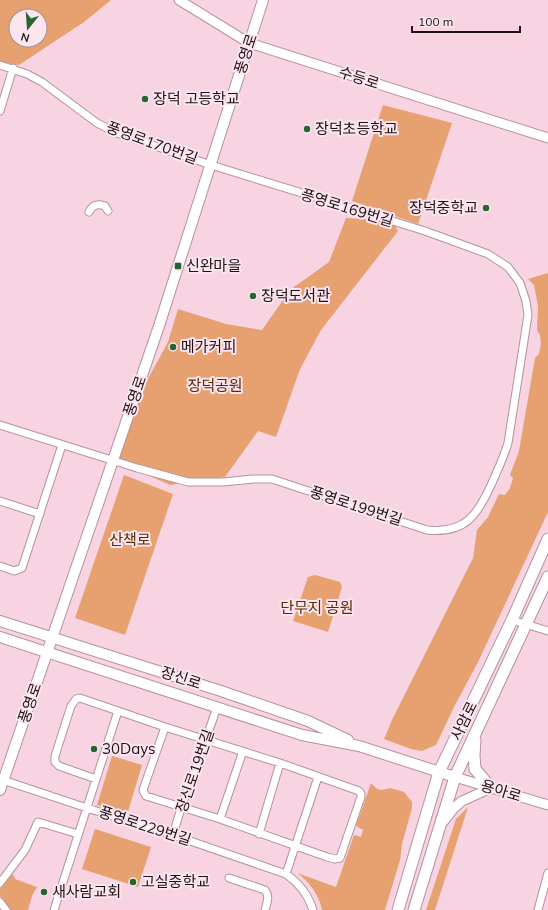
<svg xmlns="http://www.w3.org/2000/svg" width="548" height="910" font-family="Mulish,'Noto Sans KR',sans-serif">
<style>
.green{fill:#e7a06f;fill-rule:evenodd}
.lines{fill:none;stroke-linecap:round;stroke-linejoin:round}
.minor-casing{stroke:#b592a0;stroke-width:9}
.tertiary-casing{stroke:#b592a0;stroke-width:11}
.secondary-casing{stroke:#b592a0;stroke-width:12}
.primary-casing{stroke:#b592a0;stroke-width:13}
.minor{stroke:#fff;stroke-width:7}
.tertiary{stroke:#fff;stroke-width:9}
.secondary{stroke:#fff;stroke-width:10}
.primary{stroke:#fff;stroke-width:11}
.poi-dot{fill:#256630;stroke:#fce5ee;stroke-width:1.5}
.labels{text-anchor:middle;stroke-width:4;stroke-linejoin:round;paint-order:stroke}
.street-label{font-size:15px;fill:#1e1217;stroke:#fce5ee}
.poi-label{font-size:15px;fill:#1e1217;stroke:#fce5ee;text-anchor:start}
.park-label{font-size:15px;fill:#5a2a00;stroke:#fce5ee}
</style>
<rect width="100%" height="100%" fill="#f8d3e1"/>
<path class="green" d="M0,0H111L84,22L19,65L0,62ZM16,16H40V40H16Z
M383,105L452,123L418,224L352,201Z
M346,218L392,221L398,231L321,330L300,369L276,437L258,431L225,477L170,485L114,460L138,397L168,342L178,309L226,324L262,330L290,290L329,262Z
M548,273V512L478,662L454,707L436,745L422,751L411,749L384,739L392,720L473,558L477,530L488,517L499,494L505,495L510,488L513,478L510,475L519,451L535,358L539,354L541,344L540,335L537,330L538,306L534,285L528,279Z
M124,475L173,494L125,635L75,618Z
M315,575L340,582L342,587L328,632L293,621L308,577Z
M112,756L142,765L127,815L97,805Z
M371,783C378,791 381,791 390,788L404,792L412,802V808L402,844L400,860L385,910H322C319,895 310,882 297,873L336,887L354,835L361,837L363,830L356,826Z
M468,807L435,910H426L456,819Z
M95,829L151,847L138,887L82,869Z
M13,874L15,879L37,887L32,896L28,910H11L0,896V889Z"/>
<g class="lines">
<defs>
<path id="minor" d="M0,65L27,74L42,82L97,123L117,133L211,165L425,231L488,254L508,267L520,283L526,301L528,315L508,443C504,457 498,469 492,483C477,515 466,534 427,530L272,479H253L223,482H188L137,468L0,425
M0,111L13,68
M89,212C92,205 98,203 105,206L108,211
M0,501L40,514
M0,566L14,571L22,568L62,445
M512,620L548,631
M0,779L87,808L173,835L286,874C299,883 308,894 313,910
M96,779L59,766L55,762V756L71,706L76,699L80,698L165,727L280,763L359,791L361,794V797L340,858L335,859L327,857L220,819L146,796L143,790L165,727
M220,819L243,751
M259,834L280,763
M173,835C185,791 203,750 217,707
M286,874L318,777
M229,878L265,890C270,897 267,902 265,910
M0,883L25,850L38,822L78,834
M0,902L6,910
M54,910L118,711
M538,910L548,873"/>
<path id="tertiary" d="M179,0L249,43L548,138
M455,777L548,805
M443,822L454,808L462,801L491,788"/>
<path id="secondary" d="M0,621L221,691L308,721L348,740
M0,637L302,735L359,746L455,777
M0,790L159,326L263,0"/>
<path id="primary" d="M475,740L474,755L475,769L491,788
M398,910L439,772L512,620L548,539
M414,910L455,777L548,577"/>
</defs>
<use href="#minor" class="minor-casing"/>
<use href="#tertiary" class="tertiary-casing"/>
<use href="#secondary" class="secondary-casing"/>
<use href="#primary" class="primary-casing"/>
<use href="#minor" class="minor"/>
<use href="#tertiary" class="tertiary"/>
<use href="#secondary" class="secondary"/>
<use href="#primary" class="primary"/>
</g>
<g class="poi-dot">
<circle cx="145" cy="99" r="4"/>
<circle cx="307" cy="129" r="4"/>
<circle cx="486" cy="208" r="4"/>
<rect x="174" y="262" width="8" height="8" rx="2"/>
<circle cx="253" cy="296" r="4"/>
<circle cx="173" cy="347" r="4"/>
<circle cx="94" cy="749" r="4"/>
<circle cx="133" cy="882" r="4"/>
<circle cx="44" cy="892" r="4"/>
</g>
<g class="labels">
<g class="street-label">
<text transform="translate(246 54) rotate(-72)" y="5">풍영로</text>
<text transform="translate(359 78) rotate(18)" y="5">수등로</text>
<text transform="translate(152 143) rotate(20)" y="5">풍영로170번길</text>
<text transform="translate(347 208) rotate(17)" y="5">풍영로169번길</text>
<text transform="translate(135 396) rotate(-71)" y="5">풍영로</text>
<text transform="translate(356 506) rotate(18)" y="5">풍영로199번길</text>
<text transform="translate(181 678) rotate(18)" y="5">장신로</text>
<text transform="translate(30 703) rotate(-71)" y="5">풍영로</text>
<text transform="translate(464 721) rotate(-64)" y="5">사암로</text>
<text transform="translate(195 771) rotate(-71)" y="5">장신로19번길</text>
<text transform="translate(501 791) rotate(17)" y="5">용아로</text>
<text transform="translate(145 826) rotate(18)" y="5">풍영로229번길</text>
</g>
<g class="poi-label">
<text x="153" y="104">장덕 고등학교</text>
<text x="315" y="134">장덕초등학교</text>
<text x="478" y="213" text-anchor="end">장덕중학교</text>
<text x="186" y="271">신완마을</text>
<text x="261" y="301">장덕도서관</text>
<text x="181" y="352">메가커피</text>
<text x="102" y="754">30Days</text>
<text x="141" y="887">고실중학교</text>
<text x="52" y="897">새사람교회</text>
</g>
<g class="park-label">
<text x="215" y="391">장덕공원</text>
<text x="130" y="545">산책로</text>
<text x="317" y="613">단무지 공원</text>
</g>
</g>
<g transform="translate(28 28) rotate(197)"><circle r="19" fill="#fce5ee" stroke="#a39198"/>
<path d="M0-3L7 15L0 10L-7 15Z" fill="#256630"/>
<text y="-6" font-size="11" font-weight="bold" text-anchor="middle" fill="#1e1217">N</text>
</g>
<path d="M412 26v6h108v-6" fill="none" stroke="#1e1217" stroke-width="2"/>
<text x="418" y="26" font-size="12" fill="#1e1217" stroke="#fce5ee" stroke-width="3" paint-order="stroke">100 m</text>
</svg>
